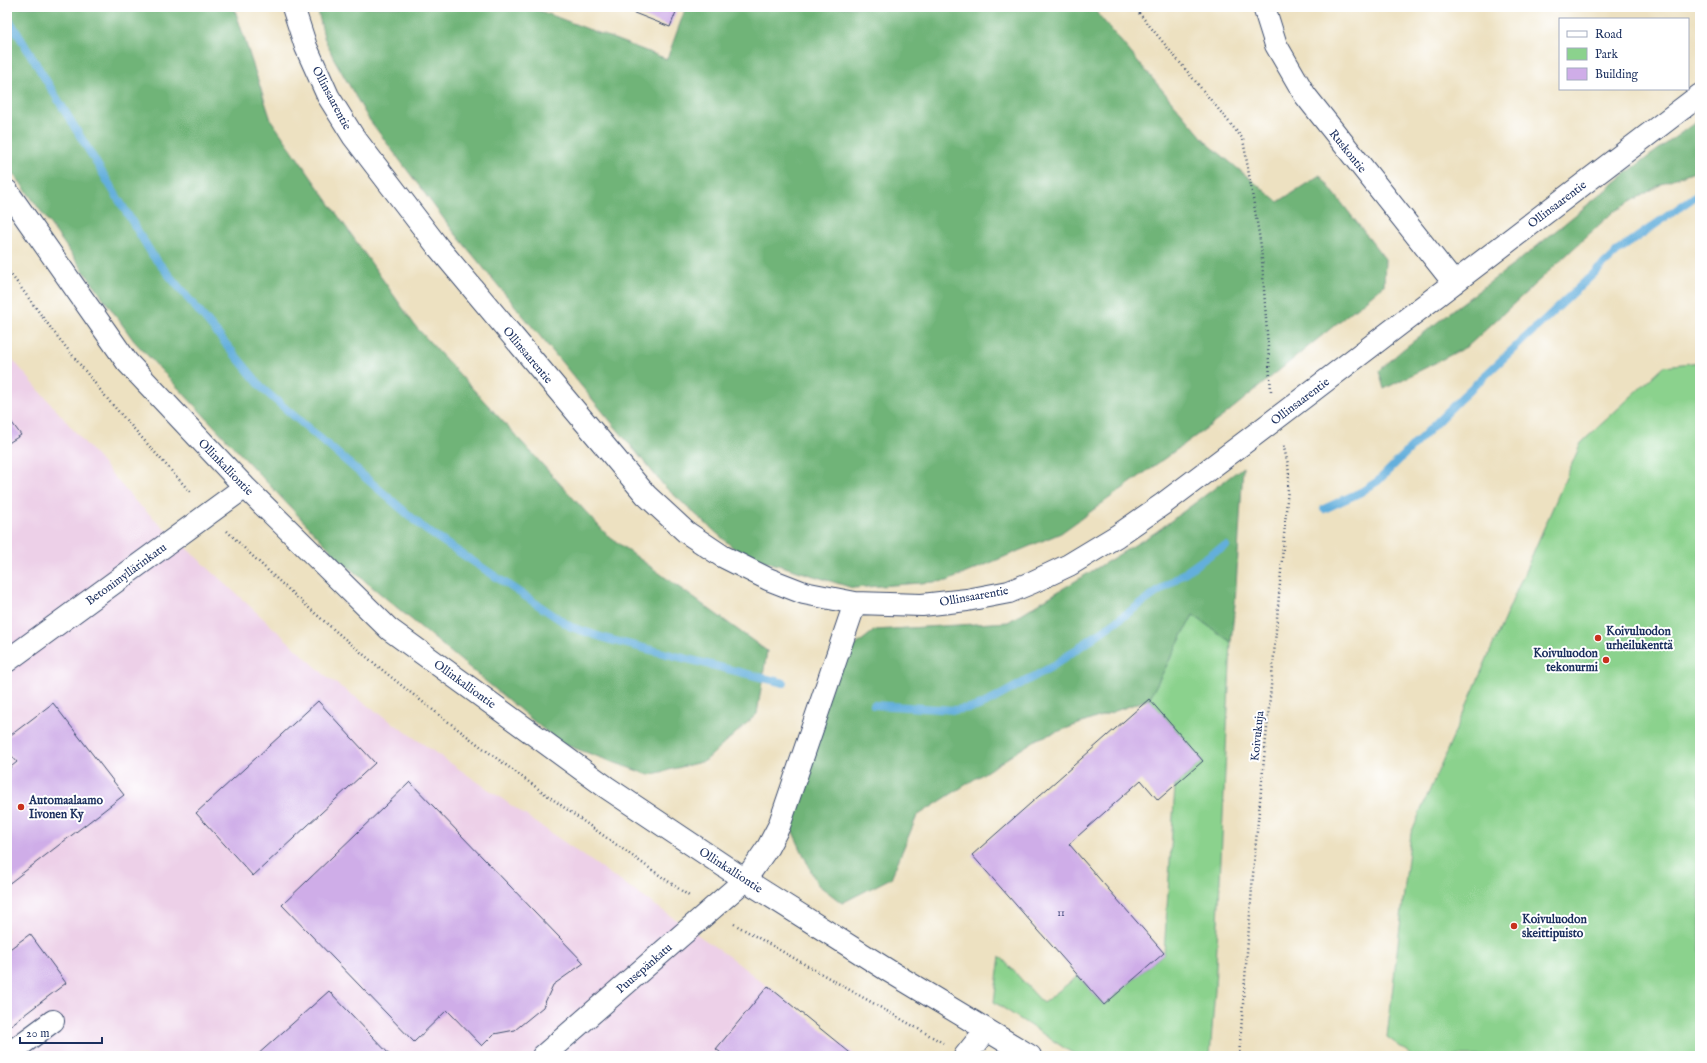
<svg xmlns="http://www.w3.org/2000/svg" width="1707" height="1063" font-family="'IM FELL English',serif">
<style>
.built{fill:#edd0e8}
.green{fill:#8bd28d;stroke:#538076}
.forest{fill:#70b478;stroke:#46726b}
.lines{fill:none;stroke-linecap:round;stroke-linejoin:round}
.stream{stroke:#63afdc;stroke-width:8}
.building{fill:#cfade8}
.minor-casing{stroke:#3a4a6d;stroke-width:24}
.path{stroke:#3a4a6d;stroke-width:2.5;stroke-dasharray:1 3;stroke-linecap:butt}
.minor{stroke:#fff;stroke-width:22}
.poi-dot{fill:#c8321e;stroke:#fff;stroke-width:1.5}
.labels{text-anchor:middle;stroke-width:4;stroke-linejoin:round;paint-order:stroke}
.number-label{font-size:10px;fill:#484e80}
.street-label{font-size:12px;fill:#1b2f5e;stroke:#fff}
.poi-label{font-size:12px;font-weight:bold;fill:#1b2f5e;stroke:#fff;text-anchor:start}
</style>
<rect width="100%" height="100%" fill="#fff"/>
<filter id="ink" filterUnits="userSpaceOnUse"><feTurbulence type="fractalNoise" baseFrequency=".025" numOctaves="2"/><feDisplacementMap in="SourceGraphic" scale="8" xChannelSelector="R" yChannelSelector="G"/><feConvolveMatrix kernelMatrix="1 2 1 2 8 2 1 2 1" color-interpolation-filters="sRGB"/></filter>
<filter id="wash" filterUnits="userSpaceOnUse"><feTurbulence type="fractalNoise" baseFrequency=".012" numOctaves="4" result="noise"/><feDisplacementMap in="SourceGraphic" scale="16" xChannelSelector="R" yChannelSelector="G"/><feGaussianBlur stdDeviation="0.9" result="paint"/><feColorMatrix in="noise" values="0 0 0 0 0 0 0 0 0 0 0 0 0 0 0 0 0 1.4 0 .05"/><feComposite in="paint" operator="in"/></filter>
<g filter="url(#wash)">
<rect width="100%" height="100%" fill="#ede1c1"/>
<path class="built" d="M7,353L135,501L328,678L731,958L857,1056H7Z"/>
<path class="green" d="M1700,362V1056H1413L1387,1037L1411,833L1581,443L1664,366Z
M1193,615L1231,642L1215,989L1210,1056H1079L1069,1051L994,1002L1000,956L1043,1003L1078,976L1104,1005L1164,953L1175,786L1203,761L1149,699Z"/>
<path class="forest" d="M7,7H234L271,120L416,327L608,536L767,651L757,714L705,761L649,775L560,743L341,561L134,341L7,164Z
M317,7H530L667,59L686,7H1092L1207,143L1278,202L1320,175L1385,259L1384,285L1222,417L1061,533L947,581L853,588L739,553L665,487L453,231L368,118L333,57L324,37Z
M1700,119V169L1667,181L1613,212L1468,346L1384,389L1379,371L1401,351L1458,306L1520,260L1629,171Z
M1243,467L1235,604L1231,642L1193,615L1149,699L1037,739L917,816L891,878L842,903L817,884L786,817L842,656L875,630L1008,622L1156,532Z"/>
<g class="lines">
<path class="stream" d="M7,16L153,256L264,390L426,530L571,627L607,639L784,683
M1324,509L1361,492L1378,481L1460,399L1619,250L1700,193
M874,705L955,710L976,707L992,700L1053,666L1214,552L1226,546"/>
</g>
<g id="blocks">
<path class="building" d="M619,7H678L670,27Z
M7,416L21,435L7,444Z
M1149,699L1203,761L1158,800L1141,780L1069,844L1164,953L1104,1005L972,855Z
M318,701L375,763L253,876L196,813Z
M53,703L124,795L7,885V770L17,762L7,750V738Z
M410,782L584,963L553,985L543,1007L515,1030L494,1034L482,1046L447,1010L414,1042L282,905Z
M30,934L66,983L7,1028V951Z
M768,986L854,1056H725L716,1049Z
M329,991L391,1056H256Z"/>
</g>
</g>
<g filter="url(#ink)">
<use href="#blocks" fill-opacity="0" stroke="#3a4a6d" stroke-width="1"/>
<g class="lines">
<defs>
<path id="minor" d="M293,7L306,47L328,96L353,136L438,247L646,495L686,532L722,556L768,579L804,593L855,603L922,605L967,600L1009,592L1033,582L1069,565L1117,536L1163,504L1273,421L1700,95
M1264,7L1276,45L1305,95L1454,283
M7,191L127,362L245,487L389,629L606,787L745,880L889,971L1030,1056
M7,661L245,487
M7,1055L53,1021
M543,1056L745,880L768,847L779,826L855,603
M965,1056L986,1030"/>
</defs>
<use href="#minor" class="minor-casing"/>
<path class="path" d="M1134,7L1243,139L1261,246L1271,391
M7,269L53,331L110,402L192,494
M227,531C366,670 529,783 689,896
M734,924L943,1043
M1239,1056L1254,862L1273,666L1289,476L1288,464L1283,444"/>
<use href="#minor" class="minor"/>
</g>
</g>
<g class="poi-dot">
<circle cx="1598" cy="638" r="4"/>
<circle cx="1606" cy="660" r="4"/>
<circle cx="21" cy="807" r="4"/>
<circle cx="1514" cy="926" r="4"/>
</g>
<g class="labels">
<g class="number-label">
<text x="1061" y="916">11</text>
</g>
<g class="street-label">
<text transform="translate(332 98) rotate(62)" y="4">Ollinsaarentie</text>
<text transform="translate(1348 151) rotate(51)" y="4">Ruskontie</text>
<text transform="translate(1557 204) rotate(-37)" y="4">Ollinsaarentie</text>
<text transform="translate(528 355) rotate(50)" y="4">Ollinsaarentie</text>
<text transform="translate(1300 401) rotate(-37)" y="4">Ollinsaarentie</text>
<text transform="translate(226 467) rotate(46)" y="4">Ollinkalliontie</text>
<text transform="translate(126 574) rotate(-36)" y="4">Betonimyllärinkatu</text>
<text transform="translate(974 596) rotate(-10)" y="4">Ollinsaarentie</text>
<text transform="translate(465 684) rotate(36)" y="4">Ollinkalliontie</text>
<text transform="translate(1257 736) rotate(-84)" y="4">Koivukuja</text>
<text transform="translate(731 870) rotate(33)" y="4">Ollinkalliontie</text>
<text transform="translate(644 968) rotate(-41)" y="4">Puusepänkatu</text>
</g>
<g class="poi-label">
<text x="1606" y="635">Koivuluodon<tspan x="1606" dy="14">urheilukenttä</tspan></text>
<text x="1598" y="657" text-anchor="end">Koivuluodon<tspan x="1598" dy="14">tekonurmi</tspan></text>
<text x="29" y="804">Automaalaamo<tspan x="29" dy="14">Iivonen Ky</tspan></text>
<text x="1522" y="923">Koivuluodon<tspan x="1522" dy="14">skeittipuisto</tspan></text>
</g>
</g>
<rect width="1707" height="1063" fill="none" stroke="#fff" stroke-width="24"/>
<rect x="1559" y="18" width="130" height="72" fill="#ffffff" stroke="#a4acbf"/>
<rect x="1567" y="31" width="20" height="6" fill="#ffffff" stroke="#a4acbf"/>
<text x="1595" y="38" font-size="12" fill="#1b2f5e">Road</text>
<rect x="1567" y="48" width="20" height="12" fill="#8bd28d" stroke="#a4acbf"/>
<text x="1595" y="58" font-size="12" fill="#1b2f5e">Park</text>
<rect x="1567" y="68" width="20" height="12" fill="#cfade8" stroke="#a4acbf"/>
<text x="1595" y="78" font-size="12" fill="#1b2f5e">Building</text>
<path d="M20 1037v6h82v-6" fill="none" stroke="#1b2f5e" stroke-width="2"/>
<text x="26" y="1037" font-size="12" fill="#1b2f5e" stroke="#ffffff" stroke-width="3" paint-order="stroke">20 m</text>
</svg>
